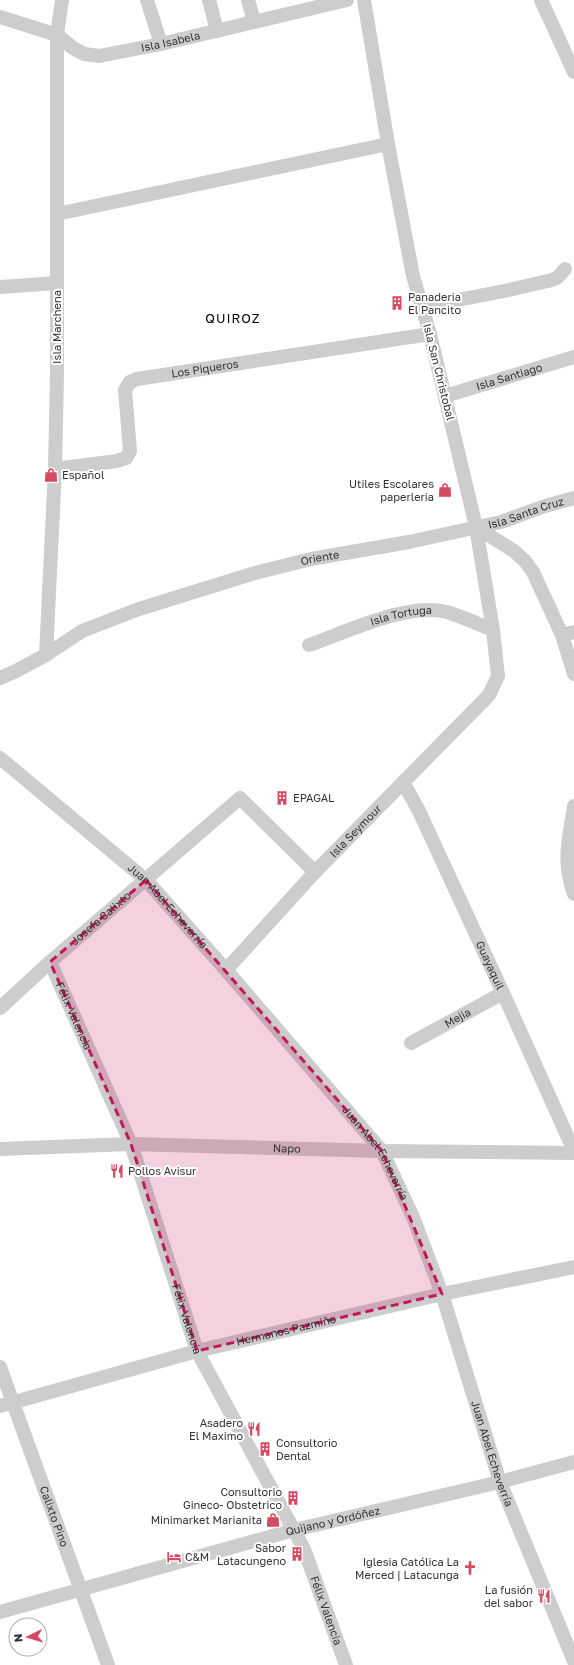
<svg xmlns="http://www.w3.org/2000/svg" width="574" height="1665" font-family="'Golos Text',sans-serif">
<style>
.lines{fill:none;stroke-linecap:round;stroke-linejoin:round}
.street{stroke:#cdcdcd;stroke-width:14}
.marked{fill:#c2185b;fill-opacity:0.2;stroke:#c2185b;stroke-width:3;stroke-dasharray:8 5;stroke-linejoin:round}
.labels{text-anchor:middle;stroke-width:4;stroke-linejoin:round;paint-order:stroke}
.street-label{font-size:11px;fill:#333;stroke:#fff}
.poi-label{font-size:11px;fill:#333;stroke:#fff;text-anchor:end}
.quarter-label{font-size:13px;letter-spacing:1px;fill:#000;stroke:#fff}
</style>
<rect width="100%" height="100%" fill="#fff"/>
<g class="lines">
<g class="street">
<path d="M147,0L161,44"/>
<path d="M209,0L217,31"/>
<path d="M248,0L254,21"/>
<path d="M541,0L574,72"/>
<path id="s1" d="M0,17L57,35L73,48L84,54L99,56L161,44L347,0"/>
<path d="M57,214L388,144"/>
<path d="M0,287L57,283"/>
<path d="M422,307L504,291L552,280L558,277L565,269"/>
<path id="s2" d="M445,396L574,357"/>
<path id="s3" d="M55,469L117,461L126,458L130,451L125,390L130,382L137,379L430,334"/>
<path d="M476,527L514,551L525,561L533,572L562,635L574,674"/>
<path d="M562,635L574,632"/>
<path id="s4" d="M309,645C347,632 407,602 447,612C463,617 478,624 493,630"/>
<path d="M46,655L55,469L57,374V35L62,0"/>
<path id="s5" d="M0,678L16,671L46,655L82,631L139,609L255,573L311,559L409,542L501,522L545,506L574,498"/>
<path id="s6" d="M0,758L146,880L226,970L382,1151L413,1217L442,1294L500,1482L574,1661"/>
<path id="s7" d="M403,782L419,811L503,993L574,1151"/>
<path d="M574,806C569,839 562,862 574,894"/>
<path id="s8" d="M50,962L131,1144L197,1351L304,1549L346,1665"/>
<path id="s9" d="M226,970L315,872L489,695L498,676L493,630L476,527L430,334L413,276L388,144L364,0"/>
<path id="s10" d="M0,1008L50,962L240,798L315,872"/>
<path id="s11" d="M411,1043L503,993"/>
<path id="s12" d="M0,1149L131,1144L382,1151L574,1153"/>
<path id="s13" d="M0,1367L108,1665"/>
<path id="s14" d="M0,1406L197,1351L442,1294L574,1267"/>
<path id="s15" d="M0,1612L294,1530L500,1482L574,1462"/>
</g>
</g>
<path class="marked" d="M146,880L382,1151L442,1294L197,1351L131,1144L50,962Z"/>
<defs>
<symbol id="building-bare" viewBox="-9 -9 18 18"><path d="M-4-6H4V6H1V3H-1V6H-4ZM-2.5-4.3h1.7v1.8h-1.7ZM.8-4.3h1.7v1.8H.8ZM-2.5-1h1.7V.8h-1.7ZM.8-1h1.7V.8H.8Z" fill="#d44a60" stroke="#fff" stroke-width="2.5" paint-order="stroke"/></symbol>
<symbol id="shop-bare" viewBox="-9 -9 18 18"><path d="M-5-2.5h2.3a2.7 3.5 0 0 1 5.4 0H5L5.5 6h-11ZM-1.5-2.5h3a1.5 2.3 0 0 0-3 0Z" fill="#d44a60" stroke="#fff" stroke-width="2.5" paint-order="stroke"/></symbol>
<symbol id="restaurant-bare" viewBox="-9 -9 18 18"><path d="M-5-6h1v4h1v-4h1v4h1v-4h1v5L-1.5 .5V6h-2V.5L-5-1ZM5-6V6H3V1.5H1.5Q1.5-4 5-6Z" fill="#d44a60" stroke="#fff" stroke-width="2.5" paint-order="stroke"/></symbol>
<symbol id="hotel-bare" viewBox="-9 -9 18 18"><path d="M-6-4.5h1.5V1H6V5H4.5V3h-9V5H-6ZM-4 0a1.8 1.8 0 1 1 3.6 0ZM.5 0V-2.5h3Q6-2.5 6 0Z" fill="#d44a60" stroke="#fff" stroke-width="2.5" paint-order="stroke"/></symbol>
<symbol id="church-bare" viewBox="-9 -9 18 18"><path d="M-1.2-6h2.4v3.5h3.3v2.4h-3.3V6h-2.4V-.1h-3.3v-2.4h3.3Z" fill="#d44a60" stroke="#fff" stroke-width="2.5" paint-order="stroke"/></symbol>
</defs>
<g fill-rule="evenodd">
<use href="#building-bare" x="387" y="293" width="20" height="20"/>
<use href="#shop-bare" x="41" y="465" width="20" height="20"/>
<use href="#shop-bare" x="435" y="480" width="20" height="20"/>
<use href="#building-bare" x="272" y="788" width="20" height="20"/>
<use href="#restaurant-bare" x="107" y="1161" width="20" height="20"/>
<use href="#restaurant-bare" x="244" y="1419" width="20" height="20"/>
<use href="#building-bare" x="255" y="1439" width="20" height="20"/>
<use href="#building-bare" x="283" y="1488" width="20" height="20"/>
<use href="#shop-bare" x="263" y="1510" width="20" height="20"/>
<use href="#building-bare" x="287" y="1544" width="20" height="20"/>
<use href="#hotel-bare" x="164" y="1547" width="20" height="20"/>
<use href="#church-bare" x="460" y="1558" width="20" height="20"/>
<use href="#restaurant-bare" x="534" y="1586" width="20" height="20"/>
</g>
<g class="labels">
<g class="street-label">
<text dy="4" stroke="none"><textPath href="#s1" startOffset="181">Isla Isabela</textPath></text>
<text transform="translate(57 327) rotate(-90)" y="4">Isla Marchena</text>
<text dy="4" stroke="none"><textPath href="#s3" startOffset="227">Los Piqueros</textPath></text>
<text transform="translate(439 372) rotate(76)" y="4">Isla San Christobal</text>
<text dy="4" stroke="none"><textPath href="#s2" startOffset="67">Isla Santiago</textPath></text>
<text dy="4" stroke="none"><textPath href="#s5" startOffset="555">Isla Santa Cruz</textPath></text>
<text dy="4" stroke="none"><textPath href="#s5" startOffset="344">Oriente</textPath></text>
<text dy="4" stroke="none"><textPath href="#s4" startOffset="97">Isla Tortuga</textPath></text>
<text dy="4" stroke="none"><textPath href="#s9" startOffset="190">Isla Seymour</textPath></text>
<text dy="4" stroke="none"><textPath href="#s6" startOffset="224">Juan Abel Echeverría</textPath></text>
<text dy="4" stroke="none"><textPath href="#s10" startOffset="135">Josefa Calixto</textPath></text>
<text dy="4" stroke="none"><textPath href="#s7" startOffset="203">Guayaquil</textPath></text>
<text dy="4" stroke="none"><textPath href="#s8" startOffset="59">Félix Valencia</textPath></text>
<text dy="4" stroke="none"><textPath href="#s11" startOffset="53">Mejia</textPath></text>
<text dy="4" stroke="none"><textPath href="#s12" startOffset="287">Napo</textPath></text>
<text dy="4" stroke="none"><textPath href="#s6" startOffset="548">Juan Abel Echeverría</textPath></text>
<text dy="4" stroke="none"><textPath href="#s8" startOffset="383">Félix Valencia</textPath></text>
<text dy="4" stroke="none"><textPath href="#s14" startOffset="296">Hermanos Pazmiño</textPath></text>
<text dy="4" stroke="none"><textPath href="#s6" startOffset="872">Juan Abel Echeverría</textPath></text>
<text dy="4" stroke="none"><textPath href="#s13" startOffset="159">Calixto Pino</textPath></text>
<text dy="4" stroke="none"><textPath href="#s15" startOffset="345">Quijano y Ordóñez</textPath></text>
<text dy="4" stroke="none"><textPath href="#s8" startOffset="707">Félix Valencia</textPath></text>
</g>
<g class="poi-label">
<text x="408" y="301" text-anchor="start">Panaderia<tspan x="408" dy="13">El Pancito</tspan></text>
<text x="62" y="479" text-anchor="start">Español</text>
<text x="434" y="488">Utiles Escolares<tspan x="434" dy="13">paperleria</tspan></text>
<text x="293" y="802" text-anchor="start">EPAGAL</text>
<text x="128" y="1175" text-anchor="start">Pollos Avisur</text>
<text x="243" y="1427">Asadero<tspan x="243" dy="13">El Maximo</tspan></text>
<text x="276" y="1447" text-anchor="start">Consultorio<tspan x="276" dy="13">Dental</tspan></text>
<text x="282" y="1496">Consultorio<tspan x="282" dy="13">Gineco- Obstetrico</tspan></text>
<text x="262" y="1524">Minimarket Marianita</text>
<text x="286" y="1552">Sabor<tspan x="286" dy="13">Latacungeno</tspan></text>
<text x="185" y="1561" text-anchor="start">C&amp;M</text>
<text x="459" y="1566">Iglesia Católica La<tspan x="459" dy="13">Merced | Latacunga</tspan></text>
<text x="533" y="1594">La fusión<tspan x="533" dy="13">del sabor</tspan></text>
</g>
<g class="quarter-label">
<text x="233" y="323">QUIROZ</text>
</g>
</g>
<g transform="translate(28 1637) rotate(265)"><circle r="19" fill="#ffffff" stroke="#adadad"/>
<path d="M0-3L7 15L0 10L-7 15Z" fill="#d44a60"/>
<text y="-6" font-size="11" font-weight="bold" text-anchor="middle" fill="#333333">N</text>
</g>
</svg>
